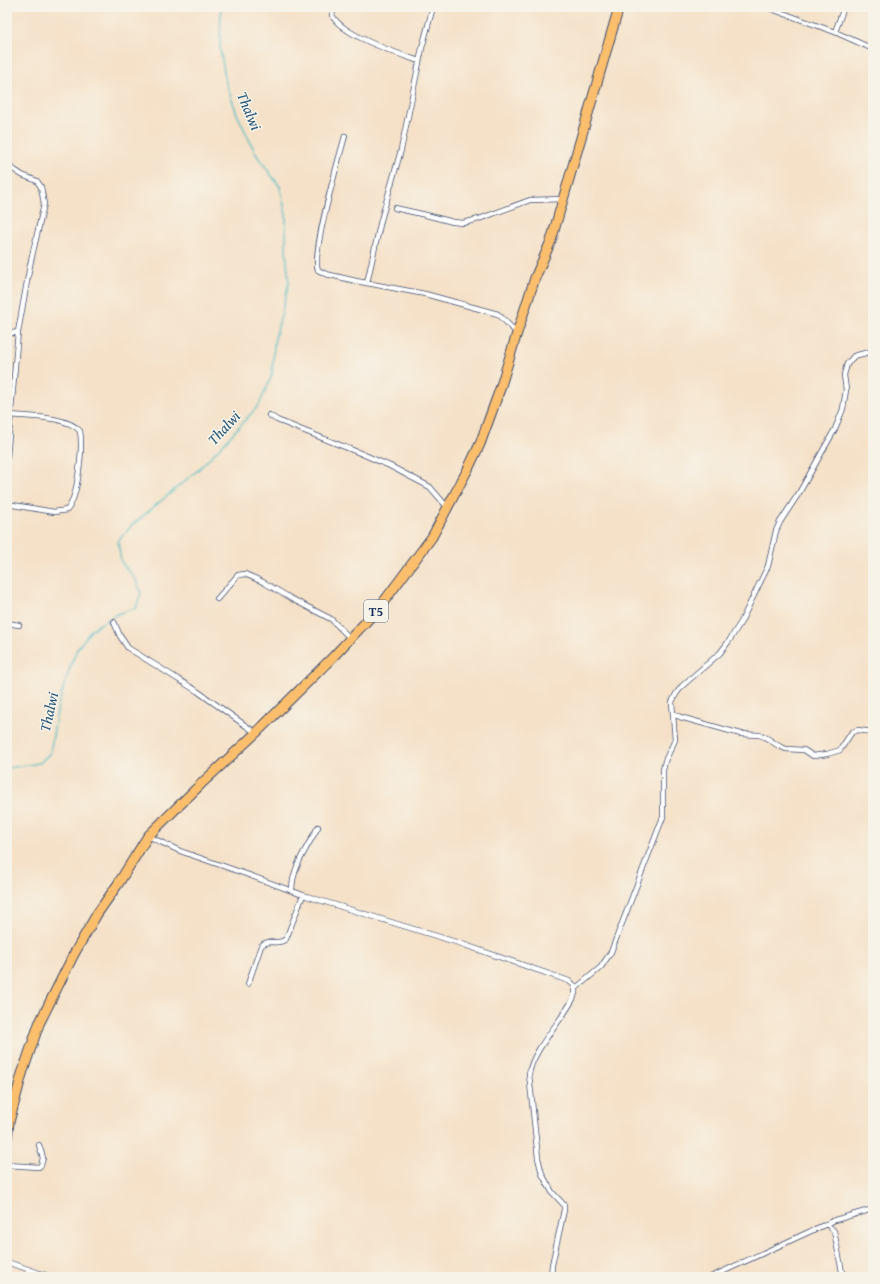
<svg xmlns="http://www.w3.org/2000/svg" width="880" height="1284" font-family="'Gentium Book Plus',serif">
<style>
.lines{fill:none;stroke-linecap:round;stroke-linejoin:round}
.stream{stroke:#4bbac0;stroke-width:1.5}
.street-casing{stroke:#3c4a6e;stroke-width:6}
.highway-casing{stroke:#3c4a6e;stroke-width:11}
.street{stroke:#fff;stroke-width:4.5}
.highway{stroke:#fabe6d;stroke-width:9}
.labels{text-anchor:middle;stroke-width:3;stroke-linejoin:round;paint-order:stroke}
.shield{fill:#f7f3e8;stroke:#5d6a87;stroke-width:1}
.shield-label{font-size:13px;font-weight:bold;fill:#1b2f5e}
.water-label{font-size:15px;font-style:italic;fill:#29597b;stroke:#f7f3e8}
</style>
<rect width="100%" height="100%" fill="#f7f3e8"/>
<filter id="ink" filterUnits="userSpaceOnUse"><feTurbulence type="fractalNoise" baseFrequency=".025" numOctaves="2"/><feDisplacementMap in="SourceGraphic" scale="8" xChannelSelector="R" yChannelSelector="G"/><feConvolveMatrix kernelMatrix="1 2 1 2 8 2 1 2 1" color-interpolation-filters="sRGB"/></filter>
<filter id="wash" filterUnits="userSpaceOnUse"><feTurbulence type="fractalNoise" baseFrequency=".012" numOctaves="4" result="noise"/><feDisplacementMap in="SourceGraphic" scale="16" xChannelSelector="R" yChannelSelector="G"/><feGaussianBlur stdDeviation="0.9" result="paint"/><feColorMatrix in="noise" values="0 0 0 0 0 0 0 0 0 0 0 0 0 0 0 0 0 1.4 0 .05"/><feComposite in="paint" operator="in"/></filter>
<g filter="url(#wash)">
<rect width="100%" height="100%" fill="#f5e1c8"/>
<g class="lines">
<path class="stream" d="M7,768L40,763L50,753L58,706L68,673L77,649L92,629L117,614L136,608L141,593L136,580L121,562L118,541L131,526L199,469L226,441L259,405L272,375L274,343L289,283L286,250V215L280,187L256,154L237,114L226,83L220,49L221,7
M7,870L9,875L7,904"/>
</g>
</g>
<g filter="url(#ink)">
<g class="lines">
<defs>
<path id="street" d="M334,7L332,15C341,35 399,54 419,61
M766,7L835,32L873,49
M835,32L844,7
M345,136C339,158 311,254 318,270L326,274L356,281L425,294L498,314L517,333
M7,165L22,175L37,181L41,187L44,204L30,265L18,332L7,457
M395,208L426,215L453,222L463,223L479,219L530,200L564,199
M367,283L381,220L401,150L422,48L433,7
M7,334L18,332
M269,415L277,420L360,453L390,466L430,487L448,508
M7,504L54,512L67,510C78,498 83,448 80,431C67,416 31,417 11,415
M217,599L238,575L245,574L263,582L292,599L331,619L350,638
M114,622L120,636L128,648L197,691L256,733
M7,623L19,625
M673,713L680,717L741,734L759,735L765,737L779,746L786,749L804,750L813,756L827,754L840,750L852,732L858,730L873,732
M148,836L180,851L246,874L303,895L459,943L569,981L575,986V993L573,999C561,1022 533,1049 529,1074L538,1158L542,1174L552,1192L564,1205V1210L552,1265L551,1277
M292,891C292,867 307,848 318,827
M248,984L261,946C268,938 278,946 286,939L303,895
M575,989L601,967L611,952L663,817V770L665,761L675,740L672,702L676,694L682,686L720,653L729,641L741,622L768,566L776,531L780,522L799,493L835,429L843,409L846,390L844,375L847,364L854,356L873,351
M7,1165L39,1167L41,1165L43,1158L39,1145
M827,1224L834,1231L843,1277
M7,1262L51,1277
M711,1277L835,1220L873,1209"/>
<path id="highway" d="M7,1138L9,1122L22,1074L39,1024L74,954L97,914L118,884L148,836L202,783L256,733L330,660L379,608L432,537L468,469L480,444L500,389L517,333L535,278L551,241L619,7"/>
</defs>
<use href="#street" class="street-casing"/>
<use href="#highway" class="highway-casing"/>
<use href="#street" class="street"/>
<use href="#highway" class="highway"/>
</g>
</g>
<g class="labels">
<rect class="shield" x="364" y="600" width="24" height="22" rx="3"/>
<g class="shield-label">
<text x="376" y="616">T5</text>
</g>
<g class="water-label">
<text transform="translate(249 111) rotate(67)" y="5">Thalwi</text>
<text transform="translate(224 428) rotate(-47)" y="5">Thalwi</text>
<text transform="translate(49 712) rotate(-77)" y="5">Thalwi</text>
</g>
</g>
<rect width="880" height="1284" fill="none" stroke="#f7f3e8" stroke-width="24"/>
</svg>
